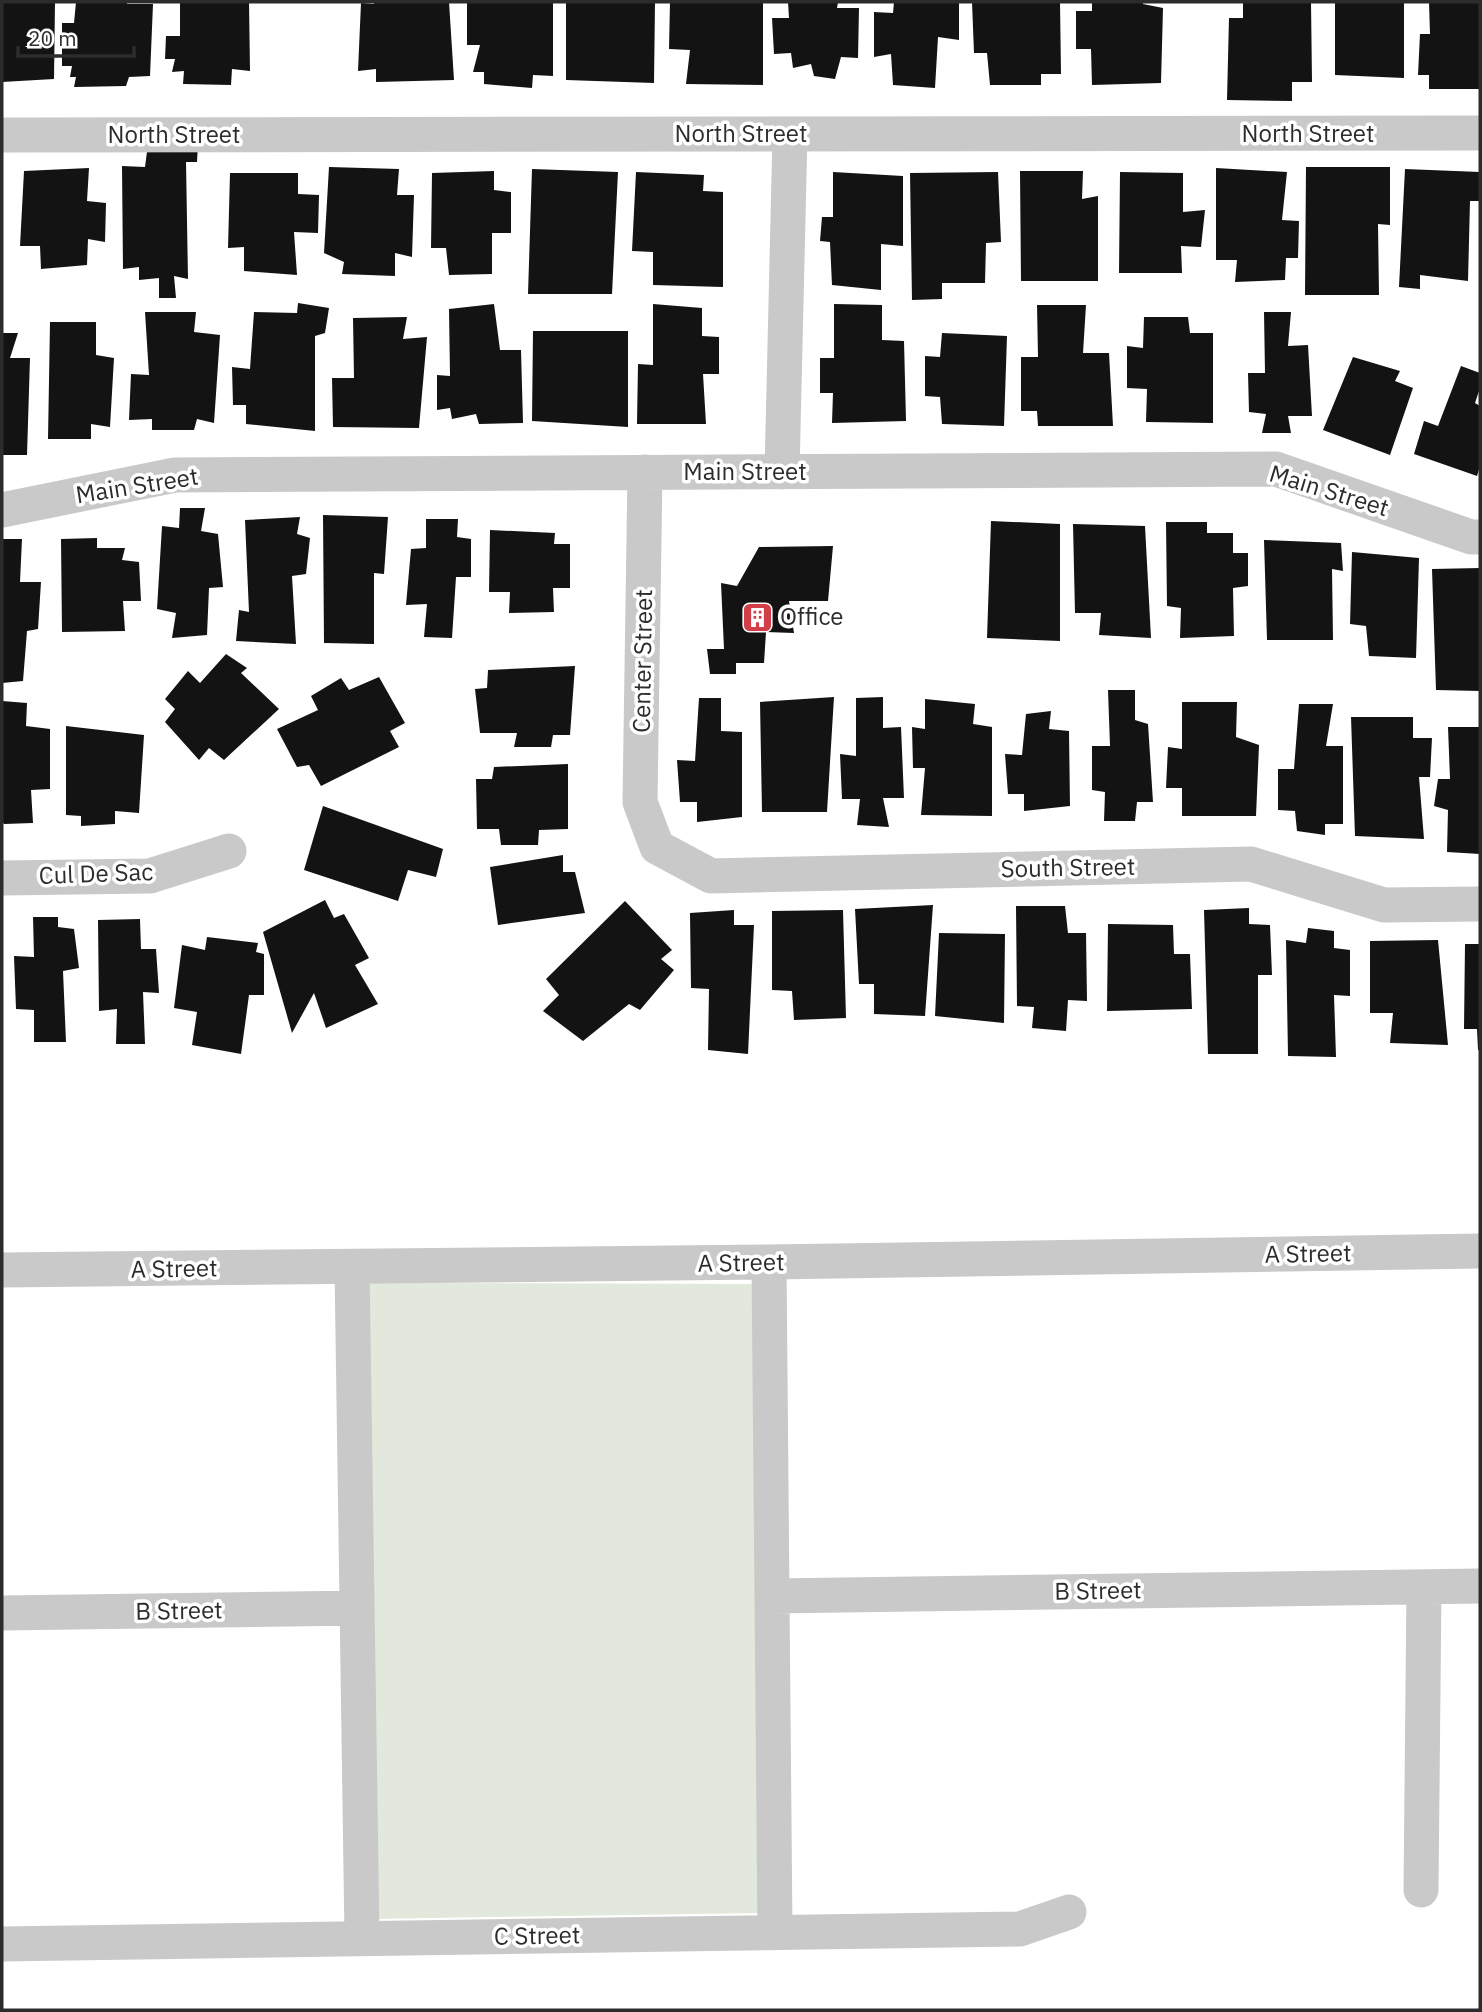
<svg xmlns="http://www.w3.org/2000/svg" width="1482" height="2012" font-family="'IBM Plex Sans',sans-serif">
<style>
.green{fill:#e2e8db}
.building{fill:#131313}
.lines{fill:none;stroke-linecap:round;stroke-linejoin:round}
.minor{stroke:#c9c9c9;stroke-width:35}
.labels{text-anchor:middle;stroke-width:7;stroke-linejoin:round;paint-order:stroke}
.street-label{font-size:24px;fill:#2c2c2c;stroke:#fff}
.poi-label{font-size:24px;fill:#2c2c2c;stroke:#fff;text-anchor:start}
</style>
<rect width="100%" height="100%" fill="#fff"/>
<path class="green" d="M362,1283L758,1284L762,1913L368,1919Z"/>
<path class="building" d="M2,2H55L54,79L2,82Z
M76,2H127V4H153L150,76L129,77L126,86L74,87L76,77H70L72,66H62V23H74Z
M180,2H249L250,71L232,69L231,85L183,84L184,71L172,72L175,59H165L166,36H180Z
M374,2H449L454,80L376,82V69L358,71L361,3L374,4Z
M467,2H553V76L533,75L532,88L484,84V72H473L480,45H467Z
M566,2H655L654,83L566,80Z
M670,2H763V85L686,84L690,50L669,49Z
M788,2H838L837,8H859L858,58L841,57L835,79L814,76L811,64L793,68L791,53L774,54L772,18H789Z
M894,2H959V40L938,37L935,88L893,85L891,54L874,57V12L893,13Z
M972,2H1060L1061,74H1041V85H990L987,53H974Z
M1092,2H1143V4L1163,8L1161,83L1092,85L1091,49H1076V11H1092Z
M1243,2H1311L1312,82H1292V101L1227,100L1229,18H1243Z
M1335,2H1404V78L1335,75Z
M1429,2H1480V89H1429V75H1418L1420,34H1430Z
M148,144H198L197,162H186L188,279L174,276L176,298H159V278L139,280V267L123,269L122,166L145,167Z
M329,167L399,169L397,195H414L412,257L395,253V276L342,274L344,262L324,253Z
M1306,167H1390V225L1378,224L1379,295H1305Z
M89,168L87,201L106,203L105,242L88,239L87,265L41,269L40,246H20L24,171Z
M1216,168L1287,172L1282,220L1299,221L1298,258H1286L1285,280L1235,282L1237,260H1216Z
M532,169L618,172L612,294H528Z
M1405,169L1480,172V201H1470L1468,281L1420,275V289L1399,287Z
M494,171V190L511,192V233H492V274L449,275L446,248H431L432,173Z
M1020,171H1083L1082,199L1098,196V281H1021Z
M636,172L704,175L703,191L723,192V287L653,285V252L632,251Z
M833,172L903,176V246L881,244V290L832,285L830,242L820,241L822,217H833Z
M998,172L1001,242L986,243L985,283H942V299L912,300L910,173Z
M1120,172L1183,173V212L1205,210L1201,247L1181,246L1182,273H1119Z
M230,173H298V194L319,195L318,233L294,232L297,275L244,271V247L228,248Z
M298,303L329,308L325,333L315,336V431L246,424V405H233L232,367L250,369L254,312L297,313Z
M494,304L500,350H521L523,423L479,424L476,414L452,419L450,408L437,410V375L450,376L449,309Z
M653,304L702,308V336L719,337V374H703L706,424H637L638,364L653,365Z
M834,304L882,305V340L904,341L906,421L832,423L833,393H820V358H834Z
M1037,305H1086L1083,353H1109L1113,426H1038L1037,411H1021V357H1038Z
M145,312H196L194,332L220,335L214,423L197,419L194,430H152V419L129,420L131,374L149,375Z
M1264,312H1291L1288,346L1308,345L1312,416H1288L1291,433H1262L1266,414L1249,412L1248,373H1265Z
M407,317L403,339L427,337L419,428L333,427L332,378H354L353,318Z
M1144,317H1188L1190,333H1213V423L1146,422L1147,389L1127,388V346L1143,348Z
M50,322H96V355L114,358L110,427L91,424V439H48Z
M533,331H628V427L532,421Z
M2,333H18L10,358H30L27,455H2Z
M942,333L1007,336L1004,426L942,424L940,397L925,396V356L940,357Z
M1353,357L1400,371L1395,381L1413,388L1390,455L1323,430Z
M1461,366L1480,373V388L1475,403L1480,406V466L1477,476L1414,454L1424,421L1438,426Z
M180,508H205L201,531L218,534L223,587L209,588L207,635L172,638L176,613L157,609L162,526L179,528Z
M323,515L388,517L384,574L374,573V644L324,643Z
M300,517L297,534L310,538L306,574L292,576L296,644L236,641L239,610L249,612L245,520Z
M426,519H458L457,537L471,539V577H456L452,638L424,637L427,604L406,605L411,549L426,548Z
M991,521L1060,524V641L987,638Z
M1166,522H1207V533H1233V553H1248V586L1233,588L1234,636L1180,638L1181,608L1167,606Z
M1073,524L1145,526L1151,638L1099,635L1101,613H1075Z
M490,530L555,533L554,544H570V588H553L554,612L509,613L510,592H489Z
M97,538V548H125L122,560L139,562L141,601H123L125,631L62,632L61,539Z
M2,539H22L20,582H41L38,629L27,631L23,681L2,683Z
M1264,540L1341,543L1343,571L1332,569L1333,640H1267Z
M833,546L828,601H789L794,633L766,632L764,663H736V674H710L707,649H724L721,583L737,586L759,547Z
M1352,552L1419,558L1416,658L1369,656L1366,626L1350,624Z
M1480,568V691L1436,690L1432,569Z
M226,654L247,668L241,673L279,709L224,760L209,748L199,760L165,722L175,709L165,699L188,671L200,683Z
M575,666L570,735H553L551,747H514L517,733H480L475,689L487,688L488,670Z
M379,677L405,723L390,731L399,747L321,786L309,765L297,767L277,729L318,710L311,696L341,678L349,690Z
M1108,690H1135V720L1148,724L1153,802H1137L1135,821H1104L1105,792L1092,790V746H1110Z
M834,697L827,812H762L760,702Z
M883,697V728L901,727L904,798H883L889,827L857,825L860,799H842L840,754L856,756V698Z
M699,698H721V731L742,732V817L697,822V802H680L677,760L695,761Z
M925,699L975,704L973,724L992,727V816L921,815L925,768H913L912,727L925,729Z
M2,701L27,703L26,726L50,729V789L31,790L33,823L4,824L2,821Z
M1182,702H1237L1236,737L1259,745L1256,816H1182V788H1166L1168,747L1182,749Z
M1299,704H1333L1326,746H1343V824H1325V835L1297,831L1295,811L1278,810V769H1294Z
M1051,711L1049,729L1069,731L1070,806L1024,811V794H1008L1005,754L1022,755L1026,714Z
M1351,717H1413V738H1432L1430,777H1419L1424,839L1355,836Z
M66,726L144,735L139,813L115,811V824L81,826V816L66,815Z
M1448,727H1480V854L1447,852L1448,810L1434,806L1438,779H1450Z
M568,764V829L539,830L538,845H501L499,829H477L476,779H492L494,767Z
M323,806L443,849L436,877L408,870L398,901L304,870Z
M563,855V872H575L585,913L498,925L490,867Z
M325,900L334,918L344,914L369,958L355,965L378,1004L326,1028L314,993L292,1033L263,932Z
M625,901L672,950L661,959L674,970L640,1010L629,1004L583,1041L543,1011L559,995L546,979Z
M933,905L925,1016L874,1014V984H859L855,909Z
M1016,906H1065L1068,933H1086L1087,1001L1068,1000L1066,1031L1032,1028L1034,1007L1017,1006Z
M1249,908V924L1270,925L1272,975H1258V1054H1208L1204,910Z
M734,910V925H754L748,1054L708,1050L709,989L691,988L690,913Z
M843,910L846,1018L794,1020L792,991L772,990V911Z
M33,917H58V927L74,929L79,968L63,971L66,1042H34V1010L16,1009L14,956L34,957Z
M140,919L141,949H156L159,993L143,992L145,1044H116L117,1009L99,1011L98,920Z
M1108,924L1173,925L1174,954H1190L1192,1009L1107,1011Z
M1308,928L1334,931V948L1350,950V996L1334,995L1336,1057L1288,1056L1286,940L1306,943Z
M939,933L1005,934L1004,1023L935,1016Z
M207,937L258,943L256,952L264,954V995H249L241,1054L192,1045L197,1012L174,1008L182,945L205,950Z
M1438,940L1448,1045L1390,1043L1393,1013H1370V941Z
M1465,944H1480V1050H1478L1477,1029H1464Z"/>
<g class="lines">
<path class="minor" d="M2,135L1480,133
M645,472L640,802L657,847L711,876L1251,864L1384,905L1480,904
M782,472L790,134
M2,510L175,475L1276,469L1471,537H1480
M2,878L150,876L229,851
M769,1262L775,1933
M352,1267L362,1938
M2,1270L769,1262L1480,1251
M773,1596L1480,1586
M2,1613L357,1608
M1421,1890L1424,1587
M2,1944L1020,1929L1069,1912"/>
</g>
<defs>
<symbol id="building-square" viewBox="-11 -11 22 22"><rect x="-9" y="-9" width="18" height="18" rx="4" fill="#d13f49" stroke="#fff"/><path d="M-4-6H4V6H1V3H-1V6H-4ZM-2.5-4.3h1.7v1.8h-1.7ZM.8-4.3h1.7v1.8H.8ZM-2.5-1h1.7V.8h-1.7ZM.8-1h1.7V.8H.8Z" fill="#fff"/></symbol>
</defs>
<g fill-rule="evenodd">
<use href="#building-square" x="740" y="600" width="35" height="35"/>
</g>
<g class="labels">
<g class="street-label">
<text x="741" y="142">North Street</text>
<text x="1308" y="142">North Street</text>
<text x="174" y="143">North Street</text>
<text x="745" y="480">Main Street</text>
<text transform="translate(137 486) rotate(-9)" y="8">Main Street</text>
<text transform="translate(1329 491) rotate(17)" y="8">Main Street</text>
<text transform="translate(643 661) rotate(-89)" y="8">Center Street</text>
<text transform="translate(1068 868) rotate(-1)" y="8">South Street</text>
<text transform="translate(96 874) rotate(-2)" y="8">Cul De Sac</text>
<text transform="translate(1308 1254) rotate(-1)" y="8">A Street</text>
<text transform="translate(741 1263) rotate(-1)" y="8">A Street</text>
<text transform="translate(174 1269) rotate(-1)" y="8">A Street</text>
<text transform="translate(1098 1591) rotate(-1)" y="8">B Street</text>
<text transform="translate(179 1611) rotate(-1)" y="8">B Street</text>
<text transform="translate(537 1936) rotate(-1)" y="8">C Street</text>
</g>
<g class="poi-label">
<text x="780" y="625">Office</text>
</g>
</g>
<rect width="1482" height="2012" fill="none" stroke="#2c2c2c" stroke-width="7"/>
<path d="M18 46v10h116v-10" fill="none" stroke="#2c2c2c" stroke-width="3.5"/>
<text x="28" y="46" font-size="21" fill="#2c2c2c" stroke="#ffffff" stroke-width="5" paint-order="stroke">20 m</text>
</svg>
